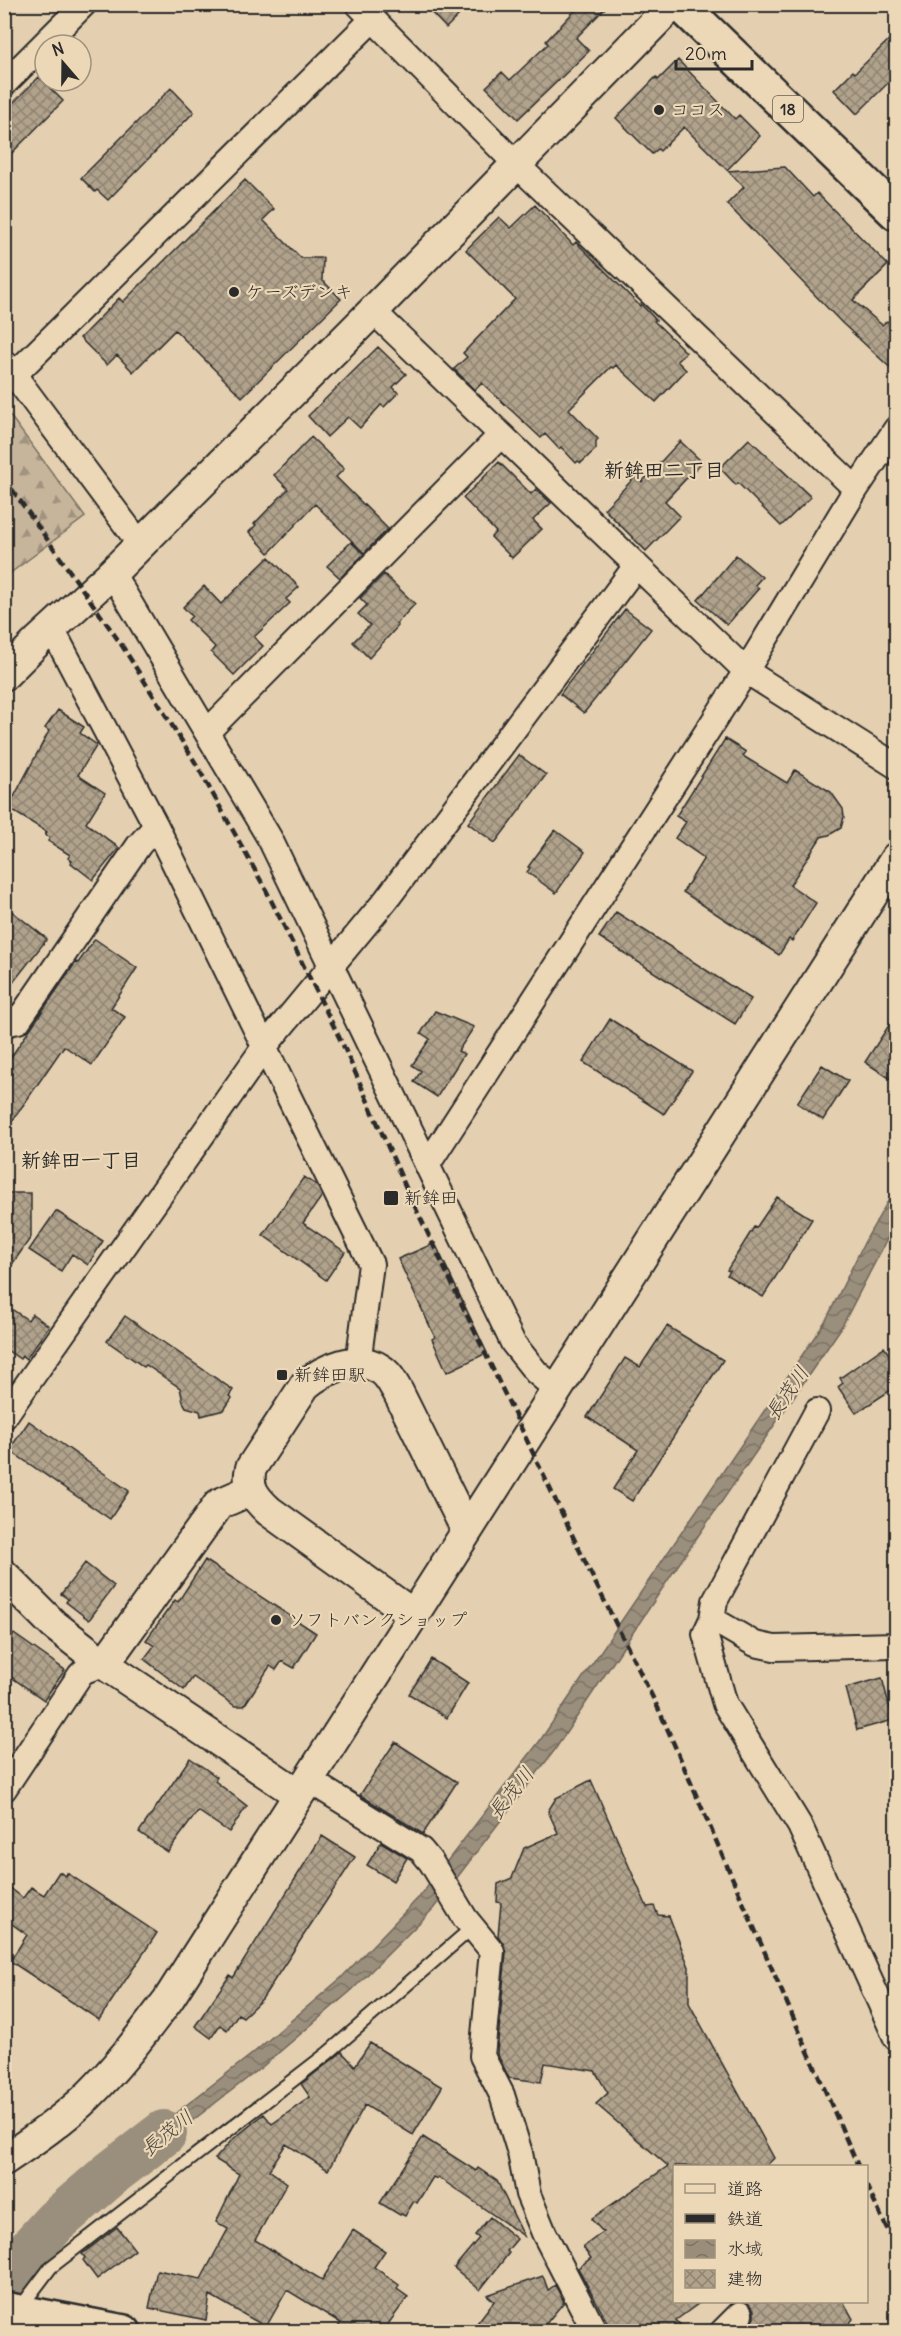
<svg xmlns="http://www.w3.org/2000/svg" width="901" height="2336" font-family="Delius,'Klee One',sans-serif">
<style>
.forest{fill:url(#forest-firs);stroke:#787063;stroke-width:1.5}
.water{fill:url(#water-waves);stroke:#6e665b;stroke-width:1.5}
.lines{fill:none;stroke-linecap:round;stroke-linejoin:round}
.river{stroke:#9a8e7b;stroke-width:46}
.building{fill:url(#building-cross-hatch);stroke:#2b2b2b;stroke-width:1.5}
.service-casing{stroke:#2b2b2b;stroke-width:16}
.minor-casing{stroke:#2b2b2b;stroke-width:28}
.tertiary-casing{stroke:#2b2b2b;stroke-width:34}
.primary-casing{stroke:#2b2b2b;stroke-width:38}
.service{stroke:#ecd7b6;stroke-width:12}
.minor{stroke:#ecd7b6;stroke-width:24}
.tertiary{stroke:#ecd7b6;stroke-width:30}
.primary{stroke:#ecd7b6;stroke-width:33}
.rail{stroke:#2b2b2b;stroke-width:4.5;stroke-dasharray:9 4.5;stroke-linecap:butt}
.poi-dot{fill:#2b2b2b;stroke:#ecd7b6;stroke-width:2}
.labels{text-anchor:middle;stroke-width:4.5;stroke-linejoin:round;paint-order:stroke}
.shield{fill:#ecd7b6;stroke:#655f55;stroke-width:1.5}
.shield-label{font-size:16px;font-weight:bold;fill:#2b2b2b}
.poi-label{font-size:18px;fill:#2b2b2b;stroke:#ecd7b6;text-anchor:start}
.neighbourhood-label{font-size:20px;font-weight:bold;fill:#2b2b2b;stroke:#ecd7b6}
.water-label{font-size:20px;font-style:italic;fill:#47443f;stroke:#ecd7b6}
</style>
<defs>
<pattern id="forest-firs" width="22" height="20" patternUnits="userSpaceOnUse" patternTransform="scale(1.5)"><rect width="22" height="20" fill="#c6b59b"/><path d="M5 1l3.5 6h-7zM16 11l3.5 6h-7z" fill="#a1937f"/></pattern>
<pattern id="water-waves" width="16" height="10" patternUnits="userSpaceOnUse" patternTransform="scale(1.5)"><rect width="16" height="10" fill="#9a8e7b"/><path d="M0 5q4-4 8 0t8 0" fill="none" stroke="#7e7465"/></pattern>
<pattern id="building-cross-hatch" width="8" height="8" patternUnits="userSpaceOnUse" patternTransform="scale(1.5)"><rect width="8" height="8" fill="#b0a28b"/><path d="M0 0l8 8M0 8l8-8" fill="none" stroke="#8f8472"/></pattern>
</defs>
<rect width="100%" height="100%" fill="#e4d0b0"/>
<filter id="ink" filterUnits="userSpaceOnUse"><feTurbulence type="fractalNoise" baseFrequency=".0167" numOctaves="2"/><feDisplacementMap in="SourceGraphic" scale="12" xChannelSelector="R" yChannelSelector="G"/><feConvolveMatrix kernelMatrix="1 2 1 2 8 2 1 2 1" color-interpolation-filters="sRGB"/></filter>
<g filter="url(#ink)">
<path class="forest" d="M5,409L85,517L5,577Z"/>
<path class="water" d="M896,1187V1222L841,1328L674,1571L554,1751L433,1909L352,1990L262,2067L118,2178L109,2165L252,2054L341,1978L421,1895L539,1742L826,1320L865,1241Z"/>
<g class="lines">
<path class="river" d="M4,2278L55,2222L113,2172L164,2133"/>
</g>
<path class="building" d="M423,4H470L446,28Z
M581,4H609L576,38L589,51L518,119L486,87L502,72L510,80L548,44L546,41Z
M897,32V74L857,114L834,90L853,71L855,73Z
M678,60L735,119L739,115L760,136L727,170L684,127L660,151L658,149L652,154L616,118L656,77L658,80Z
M39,77L63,101L4,161V112Z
M171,88L194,112L108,200L97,190L95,192L81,178Z
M785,167L813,197L817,193L888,265L853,300L882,325L887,321L897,330V374L842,323L727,204L744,187L728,171Z
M245,180L274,209L263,220L301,258H323L322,280L341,299L242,397L175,330L133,372L117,355L107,365L80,338L119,298L123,302Z
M535,205L573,245L576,242L640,306L641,304L656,320L654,321L686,352L677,361L686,370L656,402L616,365L613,368L611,367L569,409L598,439L596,441V449L581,463L578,461L576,463L561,447L559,449L545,434L541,438L482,383L475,390L454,369L467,357L463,353L515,299L466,250L499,217L511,228Z
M378,347L406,374L393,387L398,393L384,407L381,405L360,428L348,417L327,437L308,416Z
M311,437L344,469L336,477L388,529L364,553L315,504L269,553L249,532L256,525L254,524L288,489L274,475Z
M749,439L811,497L781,526L738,483L736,485L720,468Z
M680,441L702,462L665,501L680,516L646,551L604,509L636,476L642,482Z
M499,462L531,494L536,489L551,503L533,520L542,529L512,558L491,537L496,532L463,498Z
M351,542L364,554L340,578L327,566Z
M736,555L762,577L755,585L759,588L727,625L698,600Z
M269,557L299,587L286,599L290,603L254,637L263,646L234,675L211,652L215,647L188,620L192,616L183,607L204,586L221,604Z
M384,574L415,604L396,624L398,626L369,658L353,642L370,625L358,614L367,605L360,598Z
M625,609L651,629L584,713L560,694Z
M58,710L84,727L80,733L97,745L78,775L105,793L86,823L119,848L93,880L71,863L72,861L68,858L70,855L48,841L50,838L45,835L47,832L8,808L49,731L45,728Z
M725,739L746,752L743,756L787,783L795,770L831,792L843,809L844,817L841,828L829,835L821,837L790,885L816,903L792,941L789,939L779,955L683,892L704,858L675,838L686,822L676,816Z
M519,755L546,775L495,843L468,823Z
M555,830L585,852L556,893L527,872L530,868L528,867Z
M4,905L47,939L4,994Z
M616,912L751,999L735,1024L599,937Z
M95,939L137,968L111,1008L125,1017L92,1065L64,1046L4,1133V1067L76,962L78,963Z
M435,1011L474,1027L458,1051L464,1054L437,1097L414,1082L421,1071L412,1065L430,1039L421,1033Z
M897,1013V1083L865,1062Z
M610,1019L692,1071L664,1114L583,1062Z
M822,1065L848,1081L823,1120L797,1103Z
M304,1177L317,1185L322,1196L303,1223L345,1252L326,1280L263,1235Z
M4,1193H31V1237L4,1276Z
M777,1197L812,1219L763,1297L727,1275L730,1271L727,1270L754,1227L756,1228Z
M56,1211L103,1241L88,1265L72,1254L61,1271L29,1250Z
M435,1243L487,1353L447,1372L432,1339L435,1337L398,1259Z
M4,1304L28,1320L32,1314L49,1326L26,1359L22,1356L20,1359L4,1348Z
M125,1316L233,1390L229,1396L232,1398L224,1410L201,1416L200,1411L186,1407L183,1402L180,1388L146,1365L144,1367L107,1341Z
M667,1326L723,1360L632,1501L613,1489L638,1450L587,1417L625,1358L640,1367Z
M884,1347L897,1366V1386L856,1413L838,1387L843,1383L840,1378Z
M29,1421L129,1491L110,1519L9,1450Z
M205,1560L316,1633L294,1668L282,1661L276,1670L270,1666L244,1706H235L193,1677L184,1690L144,1659L154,1646L146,1640L175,1600L178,1602Z
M85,1563L114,1586L89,1620L66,1602L68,1599L61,1594Z
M14,1634L65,1670L44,1700L4,1672V1648Z
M431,1659L468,1683L447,1718L409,1694Z
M882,1678L893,1720L857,1730L846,1688Z
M395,1742L457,1782L423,1834L360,1795Z
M190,1758L217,1777L215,1781L247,1806L229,1832L198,1811L168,1852L139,1832Z
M591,1780L647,1907L654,1906L658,1915L669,1916L689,1967V2003L774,2158L766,2166H675V2301H702L676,2320L686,2331H612L578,2268L591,2258L583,2247L603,2232L591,2219L668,2166L596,2104L608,2093L595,2071L545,2063L541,2082L509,2078L497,2053L506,1952L503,1943L498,1936L501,1903L497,1902L498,1884L512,1878L524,1848L558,1833L548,1811L556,1798Z
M322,1836L355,1857L262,1999L243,2017L238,2014L227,2030L220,2025L211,2038L195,2026L230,1975L233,1978Z
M381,1842L407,1858L393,1881L367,1865Z
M59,1872L66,1876L67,1873L157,1933L99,2020L10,1961L27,1935L4,1918V1883L23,1898L31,1887L44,1895Z
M370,2043L442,2087L413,2135L365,2105L328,2170L286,2144L269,2170L287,2183L255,2240L322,2280L353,2230L385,2251L374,2267L399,2285L397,2289L408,2297L383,2331H335L341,2323L287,2290L266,2327L210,2295L206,2320L149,2308L157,2270L201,2279L228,2229L216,2222L239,2174L215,2159L232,2140L264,2114L272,2124L310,2097L301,2084L342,2052L355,2066Z
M423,2137L476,2171L478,2168L497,2181L524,2236L438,2177L437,2179L433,2177L417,2203L414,2201L405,2216L401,2214L400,2215L380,2203Z
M490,2217L517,2239L507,2251L509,2253L480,2290L454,2268L479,2238L475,2235Z
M117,2227L135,2250L97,2279L83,2260L85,2258L82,2254Z
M543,2276L548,2290L555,2285L564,2302L540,2331H471L494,2301L487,2295Z
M746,2301H843L853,2319L843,2331H743L754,2317V2310Z"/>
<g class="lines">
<defs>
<path id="service" d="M20,2308L51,2267L328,2053L473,1927"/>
<path id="minor" d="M358,4L516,164L856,489
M4,84L84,4
M373,311L746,671L896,766
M6,364L140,544
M14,375L373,19
M112,573L270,839L513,1343L536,1372L556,1389
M52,629L156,826L371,1264L358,1364
M207,732L500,436
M4,1024L18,1021L139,845L156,826
M428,1164L746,671L856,489L896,429
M817,1411L715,1601L712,1619L755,1644L774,1648L896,1645
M4,1417L265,1046L386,900L636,566
M712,1619L705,1634L725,1704L800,1826L896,2038
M307,1779L421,1850L431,1862L465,1918L492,1951L482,2056L502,2095L520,2153L528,2194L544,2233L595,2332
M4,1789L80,1675L84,1671L104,1664
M722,2332L740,2314"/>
<path id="tertiary" d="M4,675L38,641L112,573L373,311L673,4
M4,1575L54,1625L104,1664L298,1794
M412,1614L269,1511C255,1498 246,1487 251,1468L305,1385C324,1369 357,1354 380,1369C389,1374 393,1384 398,1392L467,1531
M104,1664L219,1504L251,1490
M4,2160C34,2140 63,2120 88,2096C118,2067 143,2033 168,2000L896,858"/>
<path id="primary" d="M680,4L896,213
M4,2309L124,2332"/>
</defs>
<use href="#service" class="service-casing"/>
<use href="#minor" class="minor-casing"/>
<use href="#tertiary" class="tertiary-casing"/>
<use href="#primary" class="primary-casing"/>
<use href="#service" class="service"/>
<use href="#minor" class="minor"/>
<use href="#tertiary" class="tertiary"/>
<use href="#primary" class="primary"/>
<path class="rail" d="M4,478L121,644L195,762L266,890L343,1045L407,1190L589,1570L660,1712L858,2166
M866,2185L896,2247"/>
</g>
</g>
<g class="poi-dot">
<circle cx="659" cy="110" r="6"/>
<circle cx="234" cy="292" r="6"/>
<rect x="383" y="1190" width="16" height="16" rx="3"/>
<rect x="276" y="1369" width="12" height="12" rx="3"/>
<circle cx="276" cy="1620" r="6"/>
</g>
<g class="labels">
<rect class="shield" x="773" y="96" width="30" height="26" rx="4.5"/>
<g class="shield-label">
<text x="788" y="115">18</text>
</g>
<g class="poi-label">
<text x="671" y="116">ココス</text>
<text x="246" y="298">ケーズデンキ</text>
<text x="404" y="1204">新鉾田</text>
<text x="294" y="1381">新鉾田駅</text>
<text x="288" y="1626">ソフトバンクショップ</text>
</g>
<g class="neighbourhood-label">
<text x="664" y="477">新鉾田二丁目</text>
<text x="81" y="1167">新鉾田一丁目</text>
</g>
<g class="water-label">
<text transform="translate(787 1393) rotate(-56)" y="7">長茂川</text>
<text transform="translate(511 1793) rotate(-52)" y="7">長茂川</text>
<text transform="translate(167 2133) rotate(-39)" y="7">長茂川</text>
</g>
</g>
<rect width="901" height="2336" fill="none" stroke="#ecd7b6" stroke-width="24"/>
<rect x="12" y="12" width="877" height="2312" fill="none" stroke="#2b2b2b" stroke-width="2" filter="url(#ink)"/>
<rect x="673" y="2165" width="195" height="138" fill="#ecd7b6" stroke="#9f927e" stroke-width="1.5"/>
<rect x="685" y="2184" width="30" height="9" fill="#ecd7b6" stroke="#9f927e" stroke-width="1.5"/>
<text x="727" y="2195" font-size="18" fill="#2b2b2b">道路</text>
<rect x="685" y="2214" width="30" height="9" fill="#2b2b2b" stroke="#9f927e" stroke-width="1.5"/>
<text x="727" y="2225" font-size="18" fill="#2b2b2b">鉄道</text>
<rect x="685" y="2240" width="30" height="18" fill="url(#water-waves)" stroke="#9f927e" stroke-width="1.5"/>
<text x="727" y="2255" font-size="18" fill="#2b2b2b">水域</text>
<rect x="685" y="2270" width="30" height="18" fill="url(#building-cross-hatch)" stroke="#9f927e" stroke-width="1.5"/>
<text x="727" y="2285" font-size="18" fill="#2b2b2b">建物</text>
<g transform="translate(63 63) rotate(340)"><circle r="28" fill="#ecd7b6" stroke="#9f927e" stroke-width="1.5"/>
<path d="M0-4.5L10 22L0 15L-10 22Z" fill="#2b2b2b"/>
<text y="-9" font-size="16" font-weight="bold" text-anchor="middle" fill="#2b2b2b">N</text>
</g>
<path d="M676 60v9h76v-9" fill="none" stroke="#2b2b2b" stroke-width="3"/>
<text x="685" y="60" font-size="18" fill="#2b2b2b" stroke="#ecd7b6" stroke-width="4.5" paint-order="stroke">20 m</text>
</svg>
